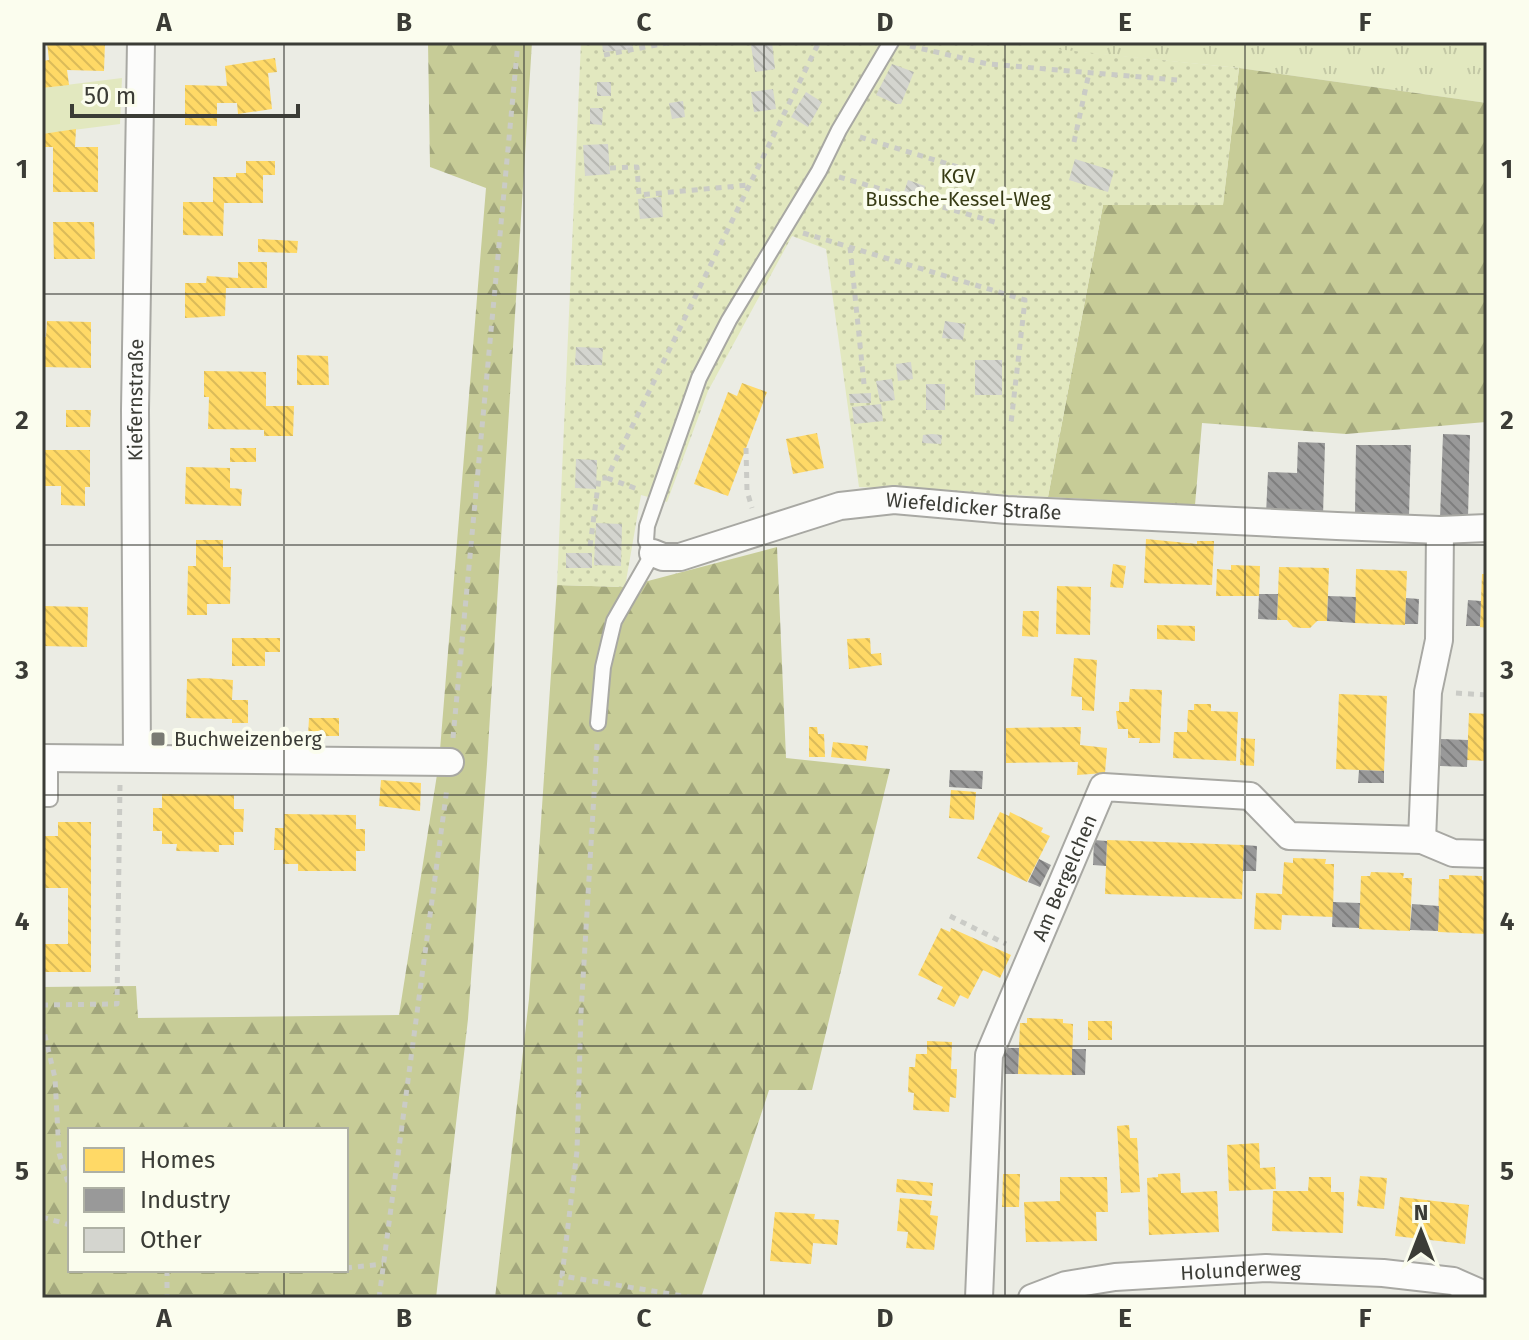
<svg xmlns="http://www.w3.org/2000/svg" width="1529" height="1340" font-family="'Fira Sans',sans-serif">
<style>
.grass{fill:url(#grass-tufts)}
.forest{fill:url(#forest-firs);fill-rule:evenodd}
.garden{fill:url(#garden-dots)}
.pitch{fill:#e2e8bf}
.homes{fill:url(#homes-back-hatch)}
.industry{fill:url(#industry-back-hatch)}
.building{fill:url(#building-back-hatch)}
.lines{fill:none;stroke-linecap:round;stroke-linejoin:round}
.lane-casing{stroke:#a8a8a3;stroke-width:18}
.street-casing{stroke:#a8a8a3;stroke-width:30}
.path{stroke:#cacbc6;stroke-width:5;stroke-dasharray:6 6;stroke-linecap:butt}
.lane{stroke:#fcfcfb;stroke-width:14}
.street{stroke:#fcfcfb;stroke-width:26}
.grid{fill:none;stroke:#3b3c36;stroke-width:2;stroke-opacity:0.55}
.poi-dot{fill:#797a73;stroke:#fbfdee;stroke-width:3}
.labels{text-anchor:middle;stroke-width:8;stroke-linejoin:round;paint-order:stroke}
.park-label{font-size:20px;fill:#383c15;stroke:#fbfdee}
.street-label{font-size:20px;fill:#3b3c36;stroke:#fbfdee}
.poi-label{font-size:20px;fill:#3b3c36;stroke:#fbfdee;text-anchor:start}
.neatline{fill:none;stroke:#3b3c36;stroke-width:3}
.grid-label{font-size:26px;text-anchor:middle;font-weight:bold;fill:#3b3c36}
</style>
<defs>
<pattern id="grass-tufts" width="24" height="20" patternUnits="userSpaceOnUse" patternTransform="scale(2)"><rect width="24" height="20" fill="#e2e8bf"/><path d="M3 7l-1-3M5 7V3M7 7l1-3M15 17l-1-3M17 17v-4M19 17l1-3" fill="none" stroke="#c3c8a5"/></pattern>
<pattern id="forest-firs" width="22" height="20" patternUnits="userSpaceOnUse" patternTransform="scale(2)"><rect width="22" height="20" fill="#c7cc97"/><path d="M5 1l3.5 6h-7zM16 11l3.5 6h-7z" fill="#a3a77c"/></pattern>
<pattern id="garden-dots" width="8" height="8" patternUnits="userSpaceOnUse" patternTransform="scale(2)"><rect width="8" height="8" fill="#e2e8bf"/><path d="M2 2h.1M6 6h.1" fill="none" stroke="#c3c8a5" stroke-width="1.8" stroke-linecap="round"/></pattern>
<pattern id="homes-back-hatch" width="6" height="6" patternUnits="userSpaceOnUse" patternTransform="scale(2)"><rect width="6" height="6" fill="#ffd966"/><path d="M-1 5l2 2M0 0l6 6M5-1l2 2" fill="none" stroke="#dbbb59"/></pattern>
<pattern id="industry-back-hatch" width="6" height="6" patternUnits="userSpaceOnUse" patternTransform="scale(2)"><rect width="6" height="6" fill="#999"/><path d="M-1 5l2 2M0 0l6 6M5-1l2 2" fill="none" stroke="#7e7e7e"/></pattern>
<pattern id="building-back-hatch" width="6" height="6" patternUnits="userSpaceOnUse" patternTransform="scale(2)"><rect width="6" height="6" fill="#d4d5cf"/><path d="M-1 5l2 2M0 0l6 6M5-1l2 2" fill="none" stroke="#b7b8b2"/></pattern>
</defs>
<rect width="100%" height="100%" fill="#ebece4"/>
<path class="grass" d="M1487,42V103L1239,68L988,43Z"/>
<path class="forest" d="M428,42H532L487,764L468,1019L436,1298H42V987L136,986L138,1018L399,1015L439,762L486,188L430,167ZM70,1130H346V1270H70Z
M1239,68L1487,103V453L1486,422L1346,434L1202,423L1195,505L1048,497L1103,205L1223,204Z
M777,547L786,758L890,769L812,1090H769L701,1298H495L529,999L557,585L625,587Z"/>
<path class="garden" d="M581,42H988L1239,68L1223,205H1103L1048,497L859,487L826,249L792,236L708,391L667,502L641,495L625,587L557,585Z"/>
<path class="pitch" d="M122,78L120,124L42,134V88Z"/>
<path class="homes" d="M47,42H105L104,71L67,70L69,85L42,88V61L49,60Z
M275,58L277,72L268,73L272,109L238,114L237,103H217V126L185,125V85L227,86L225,66Z
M76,129L75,147H98V192H53V147H42V134Z
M246,161H275V175H263V203H224L223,236L183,235V202H213V177H236V173H246Z
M53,222H94L95,259H54Z
M258,239L298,241L297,253L258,252Z
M238,262H267V288H226L225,316L185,318V283H206L207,276L238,278Z
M47,321L91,322V368L42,367V337H46Z
M297,355L328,356L329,385H297Z
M204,371L266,372V406H294L293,436H264V430L208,429L209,397H204Z
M742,383L767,392L728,496L694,484L728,392L737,396Z
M66,410H91L90,427H66Z
M817,433L824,468L793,474L786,439Z
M230,448H256V462H230Z
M42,450H90V487H85V506L61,505V486H42Z
M186,467L230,468V488L242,489L241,506L185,504Z
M1146,539L1197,544V541H1214L1212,585L1144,583Z
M196,540H223V567H231L230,604H207V615H187L188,566H196Z
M1113,564L1126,566L1123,588L1110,587Z
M1231,565L1260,566L1259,596H1216L1217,569L1231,570Z
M1279,567L1329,568L1327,621H1317L1310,628H1302L1293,627L1287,620H1277Z
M1356,569L1407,571L1405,625L1355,623Z
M1482,574H1487V628L1480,627Z
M1057,586L1091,587L1090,635L1056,634Z
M42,606L88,607L87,647L42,646Z
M1023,611H1039L1038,637L1022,636Z
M1157,625L1195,626V641L1157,639Z
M232,638H280V652H265V666H232Z
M870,638L871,654L881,653L882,665L849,669L847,639Z
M1074,658L1097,660L1094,711L1082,710V697L1071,696Z
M204,678L233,680L232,700H248V723H232V719L186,718L187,679Z
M1130,689L1162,690L1160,743H1139L1140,738H1128V729H1118L1116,711H1119V702H1129Z
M1339,694L1387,696L1384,771L1336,769Z
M1194,704H1211V711L1238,712L1236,761L1173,758L1174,732H1187L1188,710H1194Z
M1469,713L1487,714V761L1467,760Z
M309,718H339V736H308Z
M809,727H817L818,734H824L825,757H809Z
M1081,727L1080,745L1107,748L1105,773L1077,775L1078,762L1006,763V728Z
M1241,738L1255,739L1254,766L1240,765Z
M833,742L868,746L866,761L831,757Z
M381,780L421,783L420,811L379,806Z
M951,790L976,792L974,820L949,818Z
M162,794L234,795V809H244L243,832H234V845H219V852L176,851L177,844H162V831H153V808H162Z
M1000,812L1009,816L1010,812L1043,828L1041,832L1050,836L1027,882L977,858Z
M284,814L356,815V829H365V851H356V871H298V864H283L284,850H274L275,828H284Z
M58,822H91V972H42V944H68V888H42V836H58Z
M1107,840L1244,845L1242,899L1105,894Z
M1293,858L1326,859L1325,864H1334L1333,917L1282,915L1281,930L1254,929L1256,893L1282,894L1284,862L1293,863Z
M1371,872L1404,873L1403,878H1412L1410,931L1359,929L1361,876H1370Z
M1449,875L1482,876V880L1487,881V934L1438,932L1439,879H1449Z
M941,928L950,932L951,928L1011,955L1000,978L983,970L968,999L960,995L954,1007L937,999L943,987L918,975Z
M1027,1018L1063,1019V1023L1073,1024L1072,1075L1018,1074L1020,1023H1027Z
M1088,1021H1112V1040H1088Z
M927,1041L952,1042L951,1069H957L956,1098L950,1097L949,1112L913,1110L914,1093L908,1092L909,1067H915L916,1054H927Z
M1129,1125L1130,1138H1137L1140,1192L1121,1193L1117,1126Z
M1259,1143L1260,1168L1275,1167L1276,1189L1229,1191L1227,1145Z
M1180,1173L1181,1193L1217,1191L1219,1232L1149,1235L1147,1178L1158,1177V1174Z
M1003,1174H1020L1019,1207H1002Z
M1360,1176L1387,1178L1384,1209L1357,1206Z
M1060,1177H1107L1108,1212H1096L1097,1241L1026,1242L1024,1202L1060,1201Z
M1309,1177H1331V1192H1344L1343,1233L1272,1231L1273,1191H1308Z
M897,1179L933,1183L932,1196L896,1192Z
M1400,1197L1469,1205L1465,1244L1395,1236Z
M900,1198L932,1201L930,1215L938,1216L934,1250L906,1248L908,1232L897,1231Z
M775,1212L815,1214L814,1219L839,1220L837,1245L813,1243L811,1264L770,1261Z"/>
<path class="industry" d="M1443,434L1470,435L1468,518H1440Z
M1298,442L1325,443L1323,516L1266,514L1268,472L1297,473Z
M1356,445H1411L1409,516L1355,514Z
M1259,594H1278L1277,620L1258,619Z
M1328,596L1356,597L1355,623L1327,621Z
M1406,598L1419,599L1418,624H1405Z
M1468,600L1481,601L1480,626H1466Z
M1441,739L1468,740L1467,767L1440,766Z
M950,770L983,771L982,789L949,787Z
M1359,770L1384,771V783H1358Z
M1094,840L1107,841L1106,866L1093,865Z
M1244,845L1257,846L1256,871H1243Z
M1039,859L1051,865L1040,887L1028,882Z
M1333,902L1360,903L1359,928L1332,927Z
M1412,904L1439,906L1438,931L1410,930Z
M1005,1048H1019L1018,1074H1005Z
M1072,1049H1086L1085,1075H1072Z"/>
<path class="building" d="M602,42H632L633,49L603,52Z
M772,42L775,69L755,72L751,45Z
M892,64L914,72L901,104H896L876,95Z
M597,82H611V96H597Z
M773,89L776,109L754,112L751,92Z
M806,92L822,102L808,127L791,117Z
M683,101L685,117L672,119L669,103Z
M590,108H603L602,125L590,124Z
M608,144L610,174L585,176L583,145Z
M1075,159L1114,171L1108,192L1069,180Z
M908,180L925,186L922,198L904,192Z
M661,197L663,217L640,219L638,199Z
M945,321L965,324L963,340L942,338Z
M576,347L603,348L602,365H575Z
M975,360H1002V395H975Z
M911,362L913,379L898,381L896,364Z
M892,379L895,400L880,402L876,381Z
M926,384H945V410H926Z
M871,393V403H850L849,394Z
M881,404L883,421L854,424L852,407Z
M932,434L942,435L941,444L922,443L923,435Z
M576,459L597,460L596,489L575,488Z
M596,523L622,524L621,566L594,565Z
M566,553H592V568H566Z"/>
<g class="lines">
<defs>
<path id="lane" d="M598,723L603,667L614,621L653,553L646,541L647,526L699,378L729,320L819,171L839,130L891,42
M42,799H50V758"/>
<g id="street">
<path id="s1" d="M653,553L663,557H680L840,506L894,500L1007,510L1337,526L1440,530L1487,528"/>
<path d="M42,758L450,762"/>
<path id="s2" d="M137,758L135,410L141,42"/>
<path d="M1422,840L1428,692L1439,640L1440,530"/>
<path id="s3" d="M979,1298L989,1055L1103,787L1250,796L1289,836L1422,840L1453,853L1487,854"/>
<path id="s4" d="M1032,1298L1066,1285L1115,1277L1266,1268L1383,1273L1453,1281L1487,1296"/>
</g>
</defs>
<use href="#lane" class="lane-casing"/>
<use href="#street" class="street-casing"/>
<path class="path" d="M910,46L988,64L1177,80
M604,55L672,42
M860,137L964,169
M1074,142L1089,73
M610,168L637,167L639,195L749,185
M839,177L998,223
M803,233L1025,300L1011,423
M850,247L864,384
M746,448L747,491L752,508
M607,478L640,490
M590,546L599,478H607L819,42
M1456,693L1487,695
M453,738L518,42
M597,744L581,1013L577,1151L562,1276L695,1298
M950,916L1006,944
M42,1005L117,1004L120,784
M42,1023L55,1078L59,1153L70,1189
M42,1217L70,1225
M346,1268L383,1264
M167,1270V1298
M379,1298L447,788
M559,1298L562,1276"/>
<use href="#lane" class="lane"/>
<use href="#street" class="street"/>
</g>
<path class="grid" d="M284,42V1130M524,42V1298M764,42V1298M1005,42V1298M1245,42V1298M42,294H1487M42,545H1487M42,795H1487M42,1046H1487M284,1270V1298"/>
<rect class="poi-dot" x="150" y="731" width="16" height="16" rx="4"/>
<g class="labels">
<g class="park-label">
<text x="958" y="183">KGV<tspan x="958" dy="23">Bussche-Kessel-Weg</tspan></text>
</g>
<g class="street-label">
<text dy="7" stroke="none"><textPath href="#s2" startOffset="358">Kiefernstraße</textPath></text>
<text dy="7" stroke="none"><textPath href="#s1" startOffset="330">Wiefeldicker Straße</textPath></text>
<text dy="7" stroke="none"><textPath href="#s3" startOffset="436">Am Bergelchen</textPath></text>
<text dy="7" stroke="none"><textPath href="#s4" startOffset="212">Holunderweg</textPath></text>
</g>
<g class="poi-label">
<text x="174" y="746">Buchweizenberg</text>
</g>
</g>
<rect width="1529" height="1340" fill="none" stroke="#fbfdee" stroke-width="88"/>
<rect x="68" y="1128" width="280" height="144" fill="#fbfdee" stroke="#aeb0a4" stroke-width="2"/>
<rect x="84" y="1148" width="40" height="24" fill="#ffd966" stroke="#aeb0a4" stroke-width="2"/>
<text x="140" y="1168" font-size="24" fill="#3b3c36">Homes</text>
<rect x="84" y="1188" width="40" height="24" fill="#999999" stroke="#aeb0a4" stroke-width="2"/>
<text x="140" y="1208" font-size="24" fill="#3b3c36">Industry</text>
<rect x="84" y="1228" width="40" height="24" fill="#d4d5cf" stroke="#aeb0a4" stroke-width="2"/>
<text x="140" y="1248" font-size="24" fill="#3b3c36">Other</text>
<g transform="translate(1421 1232)" stroke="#fbfdee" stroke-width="6" paint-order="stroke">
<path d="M0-6L14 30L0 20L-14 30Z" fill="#3b3c36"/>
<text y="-12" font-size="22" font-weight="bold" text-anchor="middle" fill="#3b3c36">N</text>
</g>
<path d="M72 104v12h226v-12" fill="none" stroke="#3b3c36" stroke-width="4"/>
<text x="84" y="104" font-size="24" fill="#3b3c36" stroke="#fbfdee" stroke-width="6" paint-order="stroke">50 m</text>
<rect x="44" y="44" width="1441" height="1252" class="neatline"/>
<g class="grid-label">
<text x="164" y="31">A</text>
<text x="404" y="31">B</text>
<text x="644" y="31">C</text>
<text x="885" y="31">D</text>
<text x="1125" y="31">E</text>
<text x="1365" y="31">F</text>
<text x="22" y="178">1</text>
<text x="1507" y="178">1</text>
<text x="22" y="429">2</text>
<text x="1507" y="429">2</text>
<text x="22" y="679">3</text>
<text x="1507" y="679">3</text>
<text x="22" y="930">4</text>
<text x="1507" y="930">4</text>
<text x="22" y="1180">5</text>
<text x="1507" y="1180">5</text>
<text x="164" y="1327">A</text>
<text x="404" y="1327">B</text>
<text x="644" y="1327">C</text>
<text x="885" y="1327">D</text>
<text x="1125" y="1327">E</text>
<text x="1365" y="1327">F</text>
</g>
</svg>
